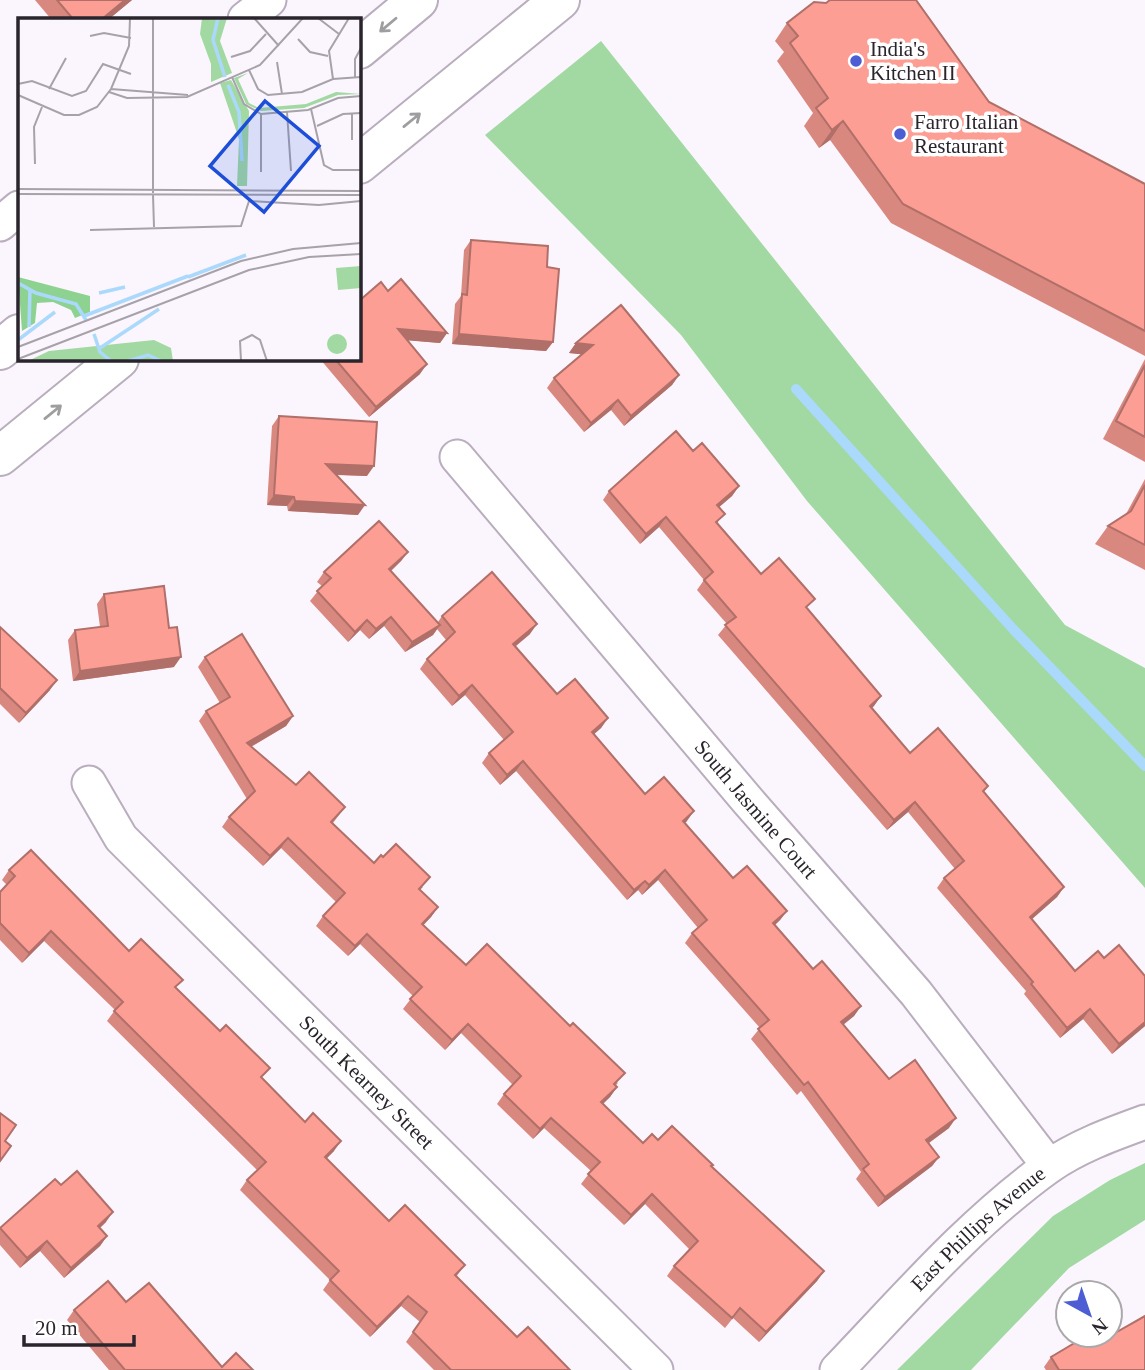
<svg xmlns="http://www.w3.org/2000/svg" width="1145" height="1370" font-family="'Times New Roman',serif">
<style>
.green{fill:#a2d9a3}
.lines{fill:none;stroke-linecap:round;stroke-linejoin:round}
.stream{stroke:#abd9fc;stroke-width:10}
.minor-casing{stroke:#b9adbe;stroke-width:37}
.secondary-casing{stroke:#b9adbe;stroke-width:42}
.minor{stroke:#fff;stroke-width:33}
.secondary{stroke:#fff;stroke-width:38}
.wall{fill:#d9887f}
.shaded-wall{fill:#b06f68}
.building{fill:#fc9e94;stroke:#b06f68;stroke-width:2}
.oneway{stroke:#9f9da0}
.poi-dot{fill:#4d5dd3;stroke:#fff;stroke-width:2.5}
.labels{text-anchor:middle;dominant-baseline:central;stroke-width:7;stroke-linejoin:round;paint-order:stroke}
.poi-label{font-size:21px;fill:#2a252c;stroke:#fff;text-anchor:start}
.street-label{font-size:21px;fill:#2a252c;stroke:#fff}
.inset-river{fill:none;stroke:#abd9fc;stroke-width:3.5}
.inset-road{fill:none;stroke:#a7a2a9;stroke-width:2}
.view{fill:#1d4ed8;fill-opacity:0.15;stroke:#1d4ed8;stroke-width:3.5}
.inset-edge{fill:none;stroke:#2a252c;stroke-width:3.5}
</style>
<rect width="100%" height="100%" fill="#fbf6fd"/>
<g class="green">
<polygon points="601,41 1065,625 1145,668 1145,888 807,501 681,335 485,135"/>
<polygon points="1145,1163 1145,1220 1069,1268 971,1370 897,1370 1053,1216 1110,1180"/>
</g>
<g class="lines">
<polyline class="stream" points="796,389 1013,629 1145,766"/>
<g class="minor-casing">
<g id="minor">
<polyline points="245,19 269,0"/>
<polyline points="0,224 19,208"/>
<path id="s1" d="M457,457L748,801L916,993L1049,1166"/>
<path id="s2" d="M89,783L121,838L656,1370"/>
<path id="s3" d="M837,1370C904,1300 969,1224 1048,1167C1078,1146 1112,1134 1145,1122"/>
</g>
</g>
<g class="secondary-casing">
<g id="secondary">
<polyline points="359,49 418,0"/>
<polyline points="359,164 560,0"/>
<polyline points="0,350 19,334"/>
<polyline points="0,456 119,359"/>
</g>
</g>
<use href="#minor" class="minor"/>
<use href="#secondary" class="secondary"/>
</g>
<g class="wall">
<polygon points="35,0 132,0 109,19 51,19"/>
<polygon points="787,23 989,102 1145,184 1145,356 891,223 830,140 819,148 804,126 813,113 777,61 784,52 775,41"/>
<polygon points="471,240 547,267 553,342 546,351 452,344 455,304 461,296 464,250"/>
<polygon points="388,291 447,333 440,343 407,340 420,374 369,417 320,359 359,359"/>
<polygon points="576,343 679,375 672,385 624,426 611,410 584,432 547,388 554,378 582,354 569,353"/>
<polygon points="1145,359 1145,462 1103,439"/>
<polygon points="279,416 367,476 336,475 358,515 288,511 287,506 267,505 272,426"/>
<polygon points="693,451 739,486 732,496 719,507 718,524 761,574 808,609 881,696 872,708 910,753 988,786 984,792 1064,887 1057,897 1032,919 1075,971 1104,958 1145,976 1145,1026 1112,1054 1083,1019 1060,1038 1024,994 1026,991 937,888 944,878 955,869 908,812 887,830 718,635 727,624 697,590 704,580 659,527 640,544 603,500 609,491"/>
<polygon points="1145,479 1145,570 1095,544 1108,526 1126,514"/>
<polygon points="408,552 401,561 391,571 438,622 442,616 530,634 516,646 557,694 608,718 601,728 594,734 645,794 687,821 685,823 733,878 787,911 780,920 775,925 813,969 861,1006 854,1016 843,1025 889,1079 949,1128 929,1143 939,1157 932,1166 878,1207 856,1179 861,1172 801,1091 797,1095 751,1039 760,1028 685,943 692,933 698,928 658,880 642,895 638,890 627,900 516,771 500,785 482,763 489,753 504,740 465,695 452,706 420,669 427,659 446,640 437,629 433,635 405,652 384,626 369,639 360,630 348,642 310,601 322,586 317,582 324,572"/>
<polygon points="104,594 174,667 73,681 68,640 75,630 100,627 97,604"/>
<polygon points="0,627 50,690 19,723 0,704"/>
<polygon points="205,657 293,716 286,726 251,747 296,785 345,807 333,823 374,863 423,887 420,890 438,907 431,917 423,925 466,965 618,1083 615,1086 617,1087 610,1097 603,1104 643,1143 658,1140 711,1166 824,1271 817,1281 759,1342 733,1318 725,1328 667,1276 674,1266 689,1249 645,1204 624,1225 581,1184 591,1171 544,1128 533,1139 497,1104 504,1094 513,1085 461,1033 445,1050 403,1009 413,996 360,944 348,956 316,926 323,916 336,902 281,848 263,866 222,827 229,817 247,799 199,721 206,711 220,703 198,667"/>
<polygon points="9,870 129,951 177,988 262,1079 334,1151 326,1159 389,1221 465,1265 456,1277 517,1337 570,1370 434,1370 406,1342 420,1322 401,1306 370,1337 323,1290 330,1280 240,1190 247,1180 257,1170 107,1021 115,1010 44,941 22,963 0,940 0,892 7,885 2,880"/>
<polygon points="61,1185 106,1222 100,1228 107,1236 100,1246 64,1278 40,1251 20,1268 0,1245 0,1228"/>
<polygon points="126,1302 222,1367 253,1370 109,1370 67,1320 74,1310"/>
<polygon points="1115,1333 1145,1370 1046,1370 1044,1367 1051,1357"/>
</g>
<g class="shaded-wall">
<polygon points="125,0 132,0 109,19 102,19"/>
<polygon points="843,121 830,140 819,148 832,130"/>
<polygon points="398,329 447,333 440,343 391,339"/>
<polygon points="459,334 553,342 546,351 452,344"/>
<polygon points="576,343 593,345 587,355 569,353"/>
<polygon points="427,364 420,374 369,417 376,407"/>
<polygon points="679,375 672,385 624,426 631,416"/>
<polygon points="618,400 611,410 584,432 591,423"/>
<polygon points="326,464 374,466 367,476 319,474"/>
<polygon points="739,486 732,496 710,515 717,505"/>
<polygon points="274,495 294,497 287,506 267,505"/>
<polygon points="295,501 365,505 358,515 288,511"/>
<polygon points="666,517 659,527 640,544 646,534"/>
<polygon points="408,552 401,561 382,579 389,569"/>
<polygon points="391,617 384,626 369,639 376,629"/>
<polygon points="367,620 360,630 348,642 355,632"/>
<polygon points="537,624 530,634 506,654 513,644"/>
<polygon points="440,625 433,635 405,652 412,642"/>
<polygon points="181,657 174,667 73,681 80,671"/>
<polygon points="57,680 50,690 19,723 26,713"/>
<polygon points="472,685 465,695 452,706 459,696"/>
<polygon points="881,696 874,706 863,716 870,706"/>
<polygon points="293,716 286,726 240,753 247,743"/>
<polygon points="608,718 601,728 585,742 592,732"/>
<polygon points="523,761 516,771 500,785 507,775"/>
<polygon points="915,802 908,812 887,830 894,820"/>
<polygon points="694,811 687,821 676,831 683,821"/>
<polygon points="288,838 281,848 263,866 270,856"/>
<polygon points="665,870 658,880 642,895 649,885"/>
<polygon points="645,881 638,890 627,900 634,890"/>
<polygon points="1064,887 1057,897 1023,927 1030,917"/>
<polygon points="438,907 431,917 415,934 422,924"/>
<polygon points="787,911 780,920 766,933 773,923"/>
<polygon points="51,931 44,941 22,963 29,953"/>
<polygon points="367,934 360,944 348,956 355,946"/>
<polygon points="861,1006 854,1016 834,1032 841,1022"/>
<polygon points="1090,1009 1083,1019 1060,1038 1067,1028"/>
<polygon points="1145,1022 1145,1026 1112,1054 1119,1044"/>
<polygon points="468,1024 461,1033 445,1050 452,1040"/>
<polygon points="617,1087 610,1097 594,1112 601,1102"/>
<polygon points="551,1118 544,1128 533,1139 540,1129"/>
<polygon points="956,1118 949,1128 919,1150 926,1140"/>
<polygon points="341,1141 334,1151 318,1167 325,1157"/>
<polygon points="939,1157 932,1166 878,1207 885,1197"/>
<polygon points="652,1194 645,1204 624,1225 631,1215"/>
<polygon points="113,1212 106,1222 91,1236 98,1226"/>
<polygon points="107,1236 100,1246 64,1278 71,1268"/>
<polygon points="47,1241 40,1251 20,1268 27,1258"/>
<polygon points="824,1271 817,1281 759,1342 766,1332"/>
<polygon points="408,1296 401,1306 370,1337 377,1327"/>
</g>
<g class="building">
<polygon points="57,0 125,0 102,19 73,19"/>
<polygon points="830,0 916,0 989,102 1145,184 1145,331 903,204 843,121 832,130 816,108 828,98 790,43 798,36 787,23 814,2 826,3"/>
<polygon points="471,240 548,246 547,267 559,269 553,342 459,334 462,294 467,295"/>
<polygon points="401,279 447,333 398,329 427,364 376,407 335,359 359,359 359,301 381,282 388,291"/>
<polygon points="621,305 679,375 631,416 618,400 591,423 554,378 593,345 576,343"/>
<polygon points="1145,365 1145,437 1116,421"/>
<polygon points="279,416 377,422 374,466 326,464 365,505 295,501 294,497 274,495"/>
<polygon points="676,431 693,451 702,443 739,486 717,505 725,514 716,522 761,574 779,558 815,599 806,607 881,696 870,706 910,753 938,728 988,786 983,791 1064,887 1030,917 1075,971 1098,951 1104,958 1119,945 1145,976 1145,1022 1119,1044 1090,1009 1067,1028 1031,984 1033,982 944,878 964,861 915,802 894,820 725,625 736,617 704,580 713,572 666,517 646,534 609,491"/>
<polygon points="1145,485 1145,545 1108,526 1131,511"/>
<polygon points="379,521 408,552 389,569 440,625 412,642 391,617 376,629 367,620 355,632 317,591 331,578 324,572"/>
<polygon points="492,572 537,624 513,644 557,694 575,679 608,718 592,732 645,794 664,777 694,811 683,821 733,878 747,866 787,911 773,923 813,969 822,961 861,1006 841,1022 889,1079 915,1060 956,1118 926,1140 939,1157 885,1197 863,1169 869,1164 808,1082 804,1085 758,1029 769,1020 692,933 707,920 665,870 649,885 645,881 634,890 523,761 507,775 489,753 513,732 472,685 459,696 427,659 455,632 442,616"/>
<polygon points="164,586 169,628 177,627 181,657 80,671 75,630 108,626 104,594"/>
<polygon points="0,627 57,680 26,713 0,688"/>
<polygon points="242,634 293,716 247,743 296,785 309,772 345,807 331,822 374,863 381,855 383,857 396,844 430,877 419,889 438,907 422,924 466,965 487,944 570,1026 573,1023 625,1073 614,1084 617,1087 601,1102 643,1143 652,1134 658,1140 672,1126 713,1165 711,1166 824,1271 766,1332 740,1308 732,1318 674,1266 698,1241 652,1194 631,1215 588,1174 600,1162 551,1118 540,1129 504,1094 521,1076 468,1024 452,1040 410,999 422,987 367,934 355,946 323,916 345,893 288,838 270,856 229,817 255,791 206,711 230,697 205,657"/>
<polygon points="31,850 129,951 141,939 183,980 175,987 220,1031 226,1025 270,1068 261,1077 305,1122 313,1113 341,1141 325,1157 389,1221 405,1205 465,1265 455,1275 517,1337 528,1327 570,1370 451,1370 413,1332 427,1312 408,1296 377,1327 330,1280 339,1271 247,1180 266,1162 114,1011 123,1002 51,931 29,953 0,923 0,892 15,876 9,870"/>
<polygon points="0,1113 16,1125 5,1141 11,1146 0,1161"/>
<polygon points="77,1171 113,1212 98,1226 107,1236 71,1268 47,1241 27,1258 0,1228 55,1179 61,1185"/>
<polygon points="108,1281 126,1302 149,1283 222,1367 236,1353 253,1370 125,1370 74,1310"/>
<polygon points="1145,1316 1145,1370 1059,1370 1051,1357 1088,1335 1110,1335 1110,1324 1115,1333"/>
</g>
<defs><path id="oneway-shaft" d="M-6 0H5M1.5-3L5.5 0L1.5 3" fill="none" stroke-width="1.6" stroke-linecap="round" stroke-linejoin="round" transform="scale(1.75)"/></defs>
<g class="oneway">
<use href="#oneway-shaft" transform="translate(388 25) rotate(140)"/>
<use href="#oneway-shaft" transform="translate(412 120) rotate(-39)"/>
<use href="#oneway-shaft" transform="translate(53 412) rotate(-39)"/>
</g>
<g class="poi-dot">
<circle cx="856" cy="61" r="7"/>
<circle cx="900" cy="134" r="7"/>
</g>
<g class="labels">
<g class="poi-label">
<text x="870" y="49">India's<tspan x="870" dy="24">Kitchen II</tspan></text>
<text x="914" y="122">Farro Italian<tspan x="914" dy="24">Restaurant</tspan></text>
</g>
<g class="street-label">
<text stroke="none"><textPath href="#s1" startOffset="462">South Jasmine Court</textPath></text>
<text stroke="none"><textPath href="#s2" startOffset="410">South Kearney Street</textPath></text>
<text stroke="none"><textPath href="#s3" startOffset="200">East Phillips Avenue</textPath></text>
</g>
</g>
<g transform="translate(18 18)">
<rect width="343" height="343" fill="#fbf6fd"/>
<path d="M184,0H209L202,23L214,55L193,64V46L182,16ZM230,55L220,61L231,85L241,90L288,86L318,74L343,76L320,77L286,90L243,93L228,86L216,60ZM213,62L231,93L229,168H219L221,121L202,65ZM343,248V270L320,272L318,250ZM309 326a10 10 0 1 1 20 0a10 10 0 1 1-20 0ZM136,322L153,330L155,343H10L31,333Z" fill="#a2d9a3"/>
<path d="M0,259L72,278V294L57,300L53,292L35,284L19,285L17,305L4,313Z" fill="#8ed291"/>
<path class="inset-river" d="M200,0L195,22L207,59M210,67L221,94L224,143M170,259L228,237M0,265L18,275L58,286L68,302M81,275L107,269M66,298L170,258M11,309L12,271M76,316L82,334L93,343M0,322L37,294M82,330L141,291M110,343L130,337L143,343"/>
<path class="inset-road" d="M236,0L261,28M300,0L321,16M72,18L86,15L113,20M280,21L292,34L310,38M213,39L232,33L248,16M259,44L264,76M231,52L240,71L250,77L284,74L315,61L343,59M214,59L226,86L243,96L290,92L320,80L343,78M337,59V41L343,30M315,61L311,33L331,0M0,66L14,63L54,78L68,73L85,46L113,56M31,71L48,40M93,71L170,77M91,74L109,80L169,79L242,47L285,0M0,77L46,97H61L79,89L93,71L111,28L112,0M293,91L306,147L315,152H343M269,94L273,153M334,95V122M299,108L325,96L343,95M17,146L16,109L24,89M243,154V96M0,171L343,173M135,175V0M0,176L343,177M135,177L136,209M72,212L223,208L231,183L301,187L343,183M0,329L223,243L275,231L343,225M0,341L231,252L291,239L343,236M223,343L222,323L234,317L242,322L249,343"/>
<path class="view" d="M247,83L301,128L246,194L192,148Z"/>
<rect width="343" height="343" class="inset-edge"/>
</g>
<g transform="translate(1089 1314) rotate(140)"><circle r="33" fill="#ffffff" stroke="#aaa8ab" stroke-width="2"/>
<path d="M0-5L12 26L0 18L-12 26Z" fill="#4d5dd3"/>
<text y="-10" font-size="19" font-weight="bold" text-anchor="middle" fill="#2a252c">N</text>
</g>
<path d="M24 1335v10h110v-10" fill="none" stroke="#2a252c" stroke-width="3.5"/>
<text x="35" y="1335" font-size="21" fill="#2a252c" stroke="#ffffff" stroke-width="5" paint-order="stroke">20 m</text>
</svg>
